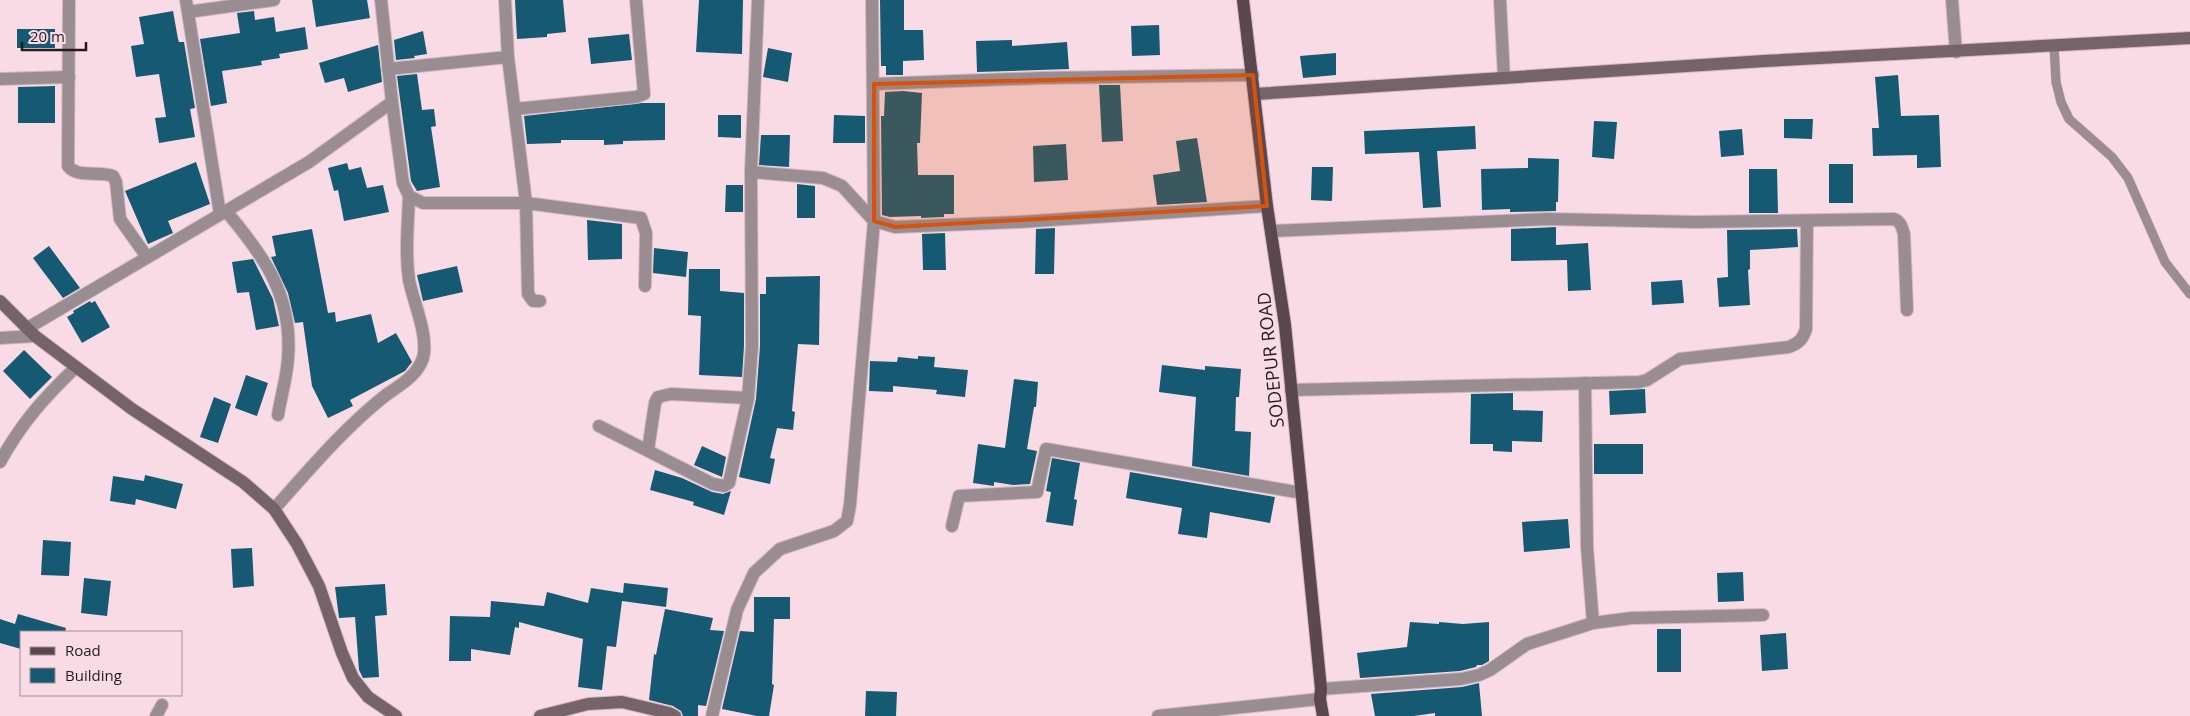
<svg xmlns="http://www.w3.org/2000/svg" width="2190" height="716" font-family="'Open Sans',sans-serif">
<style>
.building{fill:#165973}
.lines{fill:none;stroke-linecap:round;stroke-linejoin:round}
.lane-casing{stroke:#d3b8c1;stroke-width:10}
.street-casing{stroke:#d3b8c1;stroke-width:14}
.secondary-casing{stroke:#d3b8c1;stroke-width:14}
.primary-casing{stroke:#d3b8c1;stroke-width:14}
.lane{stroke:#998d91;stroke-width:9}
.street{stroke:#998d91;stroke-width:12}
.secondary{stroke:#75636a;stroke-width:12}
.primary{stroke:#5b474e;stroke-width:12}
.marked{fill:#d4530e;fill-opacity:0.2;stroke:#d4530e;stroke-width:4;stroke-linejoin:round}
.labels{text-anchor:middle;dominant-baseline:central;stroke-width:5;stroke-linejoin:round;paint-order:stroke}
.street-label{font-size:18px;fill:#251a1e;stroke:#f9dbe5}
</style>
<rect width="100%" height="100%" fill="#f9dbe5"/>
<g class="building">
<polygon points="312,0 367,0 370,18 316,27"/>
<polygon points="515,0 563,0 566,32 547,34 547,37 517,39"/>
<polygon points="699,0 743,0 742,54 696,52"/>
<polygon points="880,0 904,0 904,30 923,30 924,60 903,61 903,75 886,75 886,66 881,66"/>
<polygon points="173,11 178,39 179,42 184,42 195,108 190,109 195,137 159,143 155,118 166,117 159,74 136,77 131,46 144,44 139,17"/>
<polygon points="254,11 255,20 274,17 276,32 305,27 308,49 279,54 280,58 261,61 262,65 222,71 227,103 211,106 200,39 240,33 237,13"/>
<polygon points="1159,25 1160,55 1132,56 1131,26"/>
<rect x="17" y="29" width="38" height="19"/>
<polygon points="423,31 427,54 414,56 415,58 396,60 394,40"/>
<polygon points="629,34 632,60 591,64 588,38"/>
<polygon points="1012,40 1012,46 1067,42 1069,69 977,72 976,41"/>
<polygon points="378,45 382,82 348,92 344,78 325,83 319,63"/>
<polygon points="768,48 792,53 788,82 763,77"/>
<polygon points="1336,53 1336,75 1303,78 1300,56"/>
<polygon points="417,74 422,110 434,109 436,126 431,127 440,187 417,191 411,181 397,76"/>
<polygon points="1898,75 1901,116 1939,115 1941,167 1917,168 1917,155 1873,156 1872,128 1879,128 1875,77"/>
<polygon points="1099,85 1120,85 1123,141 1102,142"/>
<polygon points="55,86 55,123 18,123 18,87"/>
<polygon points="903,91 922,93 920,143 917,143 918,175 954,175 954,214 944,214 944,217 921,218 921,216 890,217 882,215 881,116 884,116 885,92"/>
<polygon points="642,103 665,103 665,140 623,141 623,144 604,145 604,140 561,140 561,143 527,144 524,116"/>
<polygon points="718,115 741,115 741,138 718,137"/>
<polygon points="834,115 865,116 865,143 833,143"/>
<polygon points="1784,119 1813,119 1812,139 1784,138"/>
<polygon points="1594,121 1617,122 1614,159 1592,157"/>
<polygon points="1475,126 1476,149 1437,151 1441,207 1423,208 1419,152 1365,154 1364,131"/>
<polygon points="1742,129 1744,155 1721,157 1719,131"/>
<polygon points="761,135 790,135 789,167 759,165"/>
<polygon points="1197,138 1207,202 1157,205 1153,175 1180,171 1176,141"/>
<polygon points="1066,144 1068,180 1034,182 1033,146"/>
<polygon points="1528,158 1559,159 1558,202 1556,202 1556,211 1510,212 1510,209 1482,210 1481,169 1528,168"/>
<polygon points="196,162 210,204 168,221 173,233 148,244 125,191"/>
<polygon points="347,163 349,170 361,167 367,188 383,185 389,212 344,221 338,190 334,191 328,168"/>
<rect x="1829" y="164" width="24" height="39"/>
<polygon points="1312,167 1333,167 1332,201 1311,200"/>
<polygon points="1749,169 1777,169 1778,213 1749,213"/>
<polygon points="797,184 815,186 815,218 797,218"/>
<polygon points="726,185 743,185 743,212 725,212"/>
<polygon points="587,220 622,224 622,259 588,260"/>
<polygon points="1556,227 1556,245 1588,243 1591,290 1568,291 1567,260 1511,261 1511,229"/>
<polygon points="1055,228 1054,274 1035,274 1036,229"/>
<polygon points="312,229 328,313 335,312 336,322 371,314 378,343 396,333 412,362 405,371 350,400 353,406 328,418 312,386 303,322 295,323 288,293 271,257 276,256 272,236"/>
<polygon points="1797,229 1798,247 1750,250 1750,269 1748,270 1750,305 1719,307 1717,278 1728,277 1727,230"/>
<polygon points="945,233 946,270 923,270 922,234"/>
<polygon points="49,246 80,288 63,298 33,258"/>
<polygon points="654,248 688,252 686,277 653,273"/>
<polygon points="253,259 273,299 279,326 256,330 249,292 237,293 232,262"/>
<polygon points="457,266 463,292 423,301 417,275"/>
<polygon points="689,269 720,269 720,291 744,293 744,346 742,377 699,375 701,316 688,315"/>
<polygon points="820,276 819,345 798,344 792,411 795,412 793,430 777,428 770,458 775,459 770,484 739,477 756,399 760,346 760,294 766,294 766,277"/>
<polygon points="1682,280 1684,303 1652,305 1651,282"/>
<polygon points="90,301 91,303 95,301 110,327 82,343 67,317 74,313 73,311"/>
<polygon points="24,350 52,377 30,399 3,371"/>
<polygon points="918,356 935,357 934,367 968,370 965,397 936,394 937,390 893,386 893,392 869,391 870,361 897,362 898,357 918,359"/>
<polygon points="1162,365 1205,370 1205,366 1241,369 1239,397 1236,397 1235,431 1251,432 1249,476 1192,466 1196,397 1159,392"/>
<polygon points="246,375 268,383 257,416 235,408"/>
<polygon points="1014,379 1038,382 1036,407 1034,407 1027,449 1037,451 1030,484 1013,485 994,482 994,486 973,483 978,444 1005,448"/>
<polygon points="1645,389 1646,413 1610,415 1609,391"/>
<polygon points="1513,393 1513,410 1543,411 1542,442 1512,441 1512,452 1493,451 1493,444 1470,444 1471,394"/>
<polygon points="214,397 231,404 218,443 200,437"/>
<rect x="1594" y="444" width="49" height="30"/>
<polygon points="702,446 726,457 722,477 694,465"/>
<polygon points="1052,458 1080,463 1074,499 1077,500 1073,526 1046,522 1051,492 1046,491"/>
<polygon points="655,470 682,478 712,492 723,494 731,491 724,515 693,505 694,502 650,490"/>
<polygon points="1130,472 1275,497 1270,523 1210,512 1207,538 1178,534 1182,508 1126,498"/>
<polygon points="145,475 183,484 176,509 136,499 135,505 110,501 113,476 144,481"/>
<polygon points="1568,519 1570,548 1524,552 1522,522"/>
<polygon points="43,540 71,542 69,576 41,575"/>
<polygon points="252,548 254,586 233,588 231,549"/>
<polygon points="1743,572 1744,601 1718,602 1717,573"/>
<polygon points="84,578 111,581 107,616 81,613"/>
<polygon points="624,583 668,588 666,607 622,601 616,647 607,646 602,690 578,687 583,639 519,622 519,628 515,627 510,655 471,649 471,661 449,661 450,616 490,617 491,601 544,606 547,592 588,603 591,588 623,593"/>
<polygon points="385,584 387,615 375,616 379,677 363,678 359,670 355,617 339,618 335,587"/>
<polygon points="754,597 790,597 790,619 774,619 772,684 774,685 769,716 757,716 722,709 740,631 754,632"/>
<polygon points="665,609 713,618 710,630 724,631 706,706 698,705 698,716 683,716 681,711 673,706 649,700 654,654 656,655"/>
<polygon points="18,614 66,628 65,632 21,632 21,649 0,643 0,619 15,624"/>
<polygon points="1410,622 1439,624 1439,622 1463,624 1489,622 1489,661 1482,665 1477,665 1476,667 1460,671 1360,678 1357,653 1407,647"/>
<rect x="1657" y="629" width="24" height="43"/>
<polygon points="1786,633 1788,669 1762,671 1760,635"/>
<polygon points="1479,683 1482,716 1435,716 1435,713 1414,716 1375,716 1371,694 1462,687"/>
<polygon points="866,691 897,692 896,716 865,716"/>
</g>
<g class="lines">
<g class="lane-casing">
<polyline id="lane" points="2054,46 2056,82 2061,102 2069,119 2112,157 2128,178 2165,262 2190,294"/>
</g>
<g class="street-casing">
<g id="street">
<path d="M69,0L68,166C78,179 99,170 113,176L116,182L120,219L147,257"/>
<polyline points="186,0 220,214"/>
<polyline points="1500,0 1504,78"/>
<polyline points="1952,0 1956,52"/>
<polyline points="188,12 274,0"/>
<polyline points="388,69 508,57"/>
<polyline points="0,79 69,77"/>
<polyline points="874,84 1041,78 1253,75"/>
<polyline points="392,102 403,183 409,196 423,203 526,203 508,57 505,0"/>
<polyline points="515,109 636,97 644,94 636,0"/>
<polyline points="751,172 758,0"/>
<path d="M226,211C264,256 293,296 288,358C287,377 281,396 278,415"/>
<path d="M1272,231L1548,219L1696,222L1894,219C1901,222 1902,227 1904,234L1907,310"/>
<polyline points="540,301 533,301 528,294 526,203 641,218 646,233 645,286"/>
<polyline points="26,329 309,162 392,102 381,0"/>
<polyline points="0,338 35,336"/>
<polyline points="1585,383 1587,547 1593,623"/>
<path d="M1291,390L1639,382L1647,380L1680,359L1789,347C1799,343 1803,339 1806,329L1807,221"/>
<polyline points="599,426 713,484 724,486 729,483 748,398 752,346 751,172 823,178 842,186 874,221 895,227 1019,222 1267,206"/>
<polyline points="648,450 655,403 658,397 671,394 748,398"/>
<path d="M0,462C22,422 44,398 76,367"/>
<path d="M274,509C309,470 344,428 386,395C400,385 417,376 423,358C429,336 413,301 409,280C405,252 408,224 409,196"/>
<polyline points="952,526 959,496 1037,492 1046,449 1302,493"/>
<polyline points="1321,689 1461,679 1479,675 1490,670 1527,644 1593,623 1632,618 1763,615"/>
<polyline points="156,716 162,705"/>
<polyline points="712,716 737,610 754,573 780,549 834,531 847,521 850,505 874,221 872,0"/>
<polyline points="1158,716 1320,699"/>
</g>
</g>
<g class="secondary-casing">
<g id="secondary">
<polyline points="1255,94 1764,61 2190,38"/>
<polyline points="0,301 35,336 132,409 243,482 274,509 297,544 319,586 342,653 353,678 368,697 396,716"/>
<polyline points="540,716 588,704 622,702 669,713 675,716"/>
</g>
</g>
<g class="primary-casing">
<polyline id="primary" points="1243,0 1267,206 1285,325 1321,689 1320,699 1323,716"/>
</g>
<use href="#lane" class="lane"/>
<use href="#street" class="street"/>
<use href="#secondary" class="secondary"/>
<use href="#primary" class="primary"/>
</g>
<path class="marked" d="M1253,75L1267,206L895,227L874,221V84Z"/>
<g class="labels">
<g class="street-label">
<text transform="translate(1270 360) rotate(-96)">SODEPUR ROAD</text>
</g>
</g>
<rect x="20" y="631" width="162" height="65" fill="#f9dbe5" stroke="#a48e95"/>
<rect x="30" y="647" width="25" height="8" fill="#5b474e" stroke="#a48e95"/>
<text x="65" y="656" font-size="15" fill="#251a1e">Road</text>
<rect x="30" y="668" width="25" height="15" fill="#165973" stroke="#a48e95"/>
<text x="65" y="681" font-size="15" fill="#251a1e">Building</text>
<path d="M22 42v8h64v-8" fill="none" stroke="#251a1e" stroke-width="2.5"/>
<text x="30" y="42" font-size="15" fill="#251a1e" stroke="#f9dbe5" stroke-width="4" paint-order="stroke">20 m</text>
</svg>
